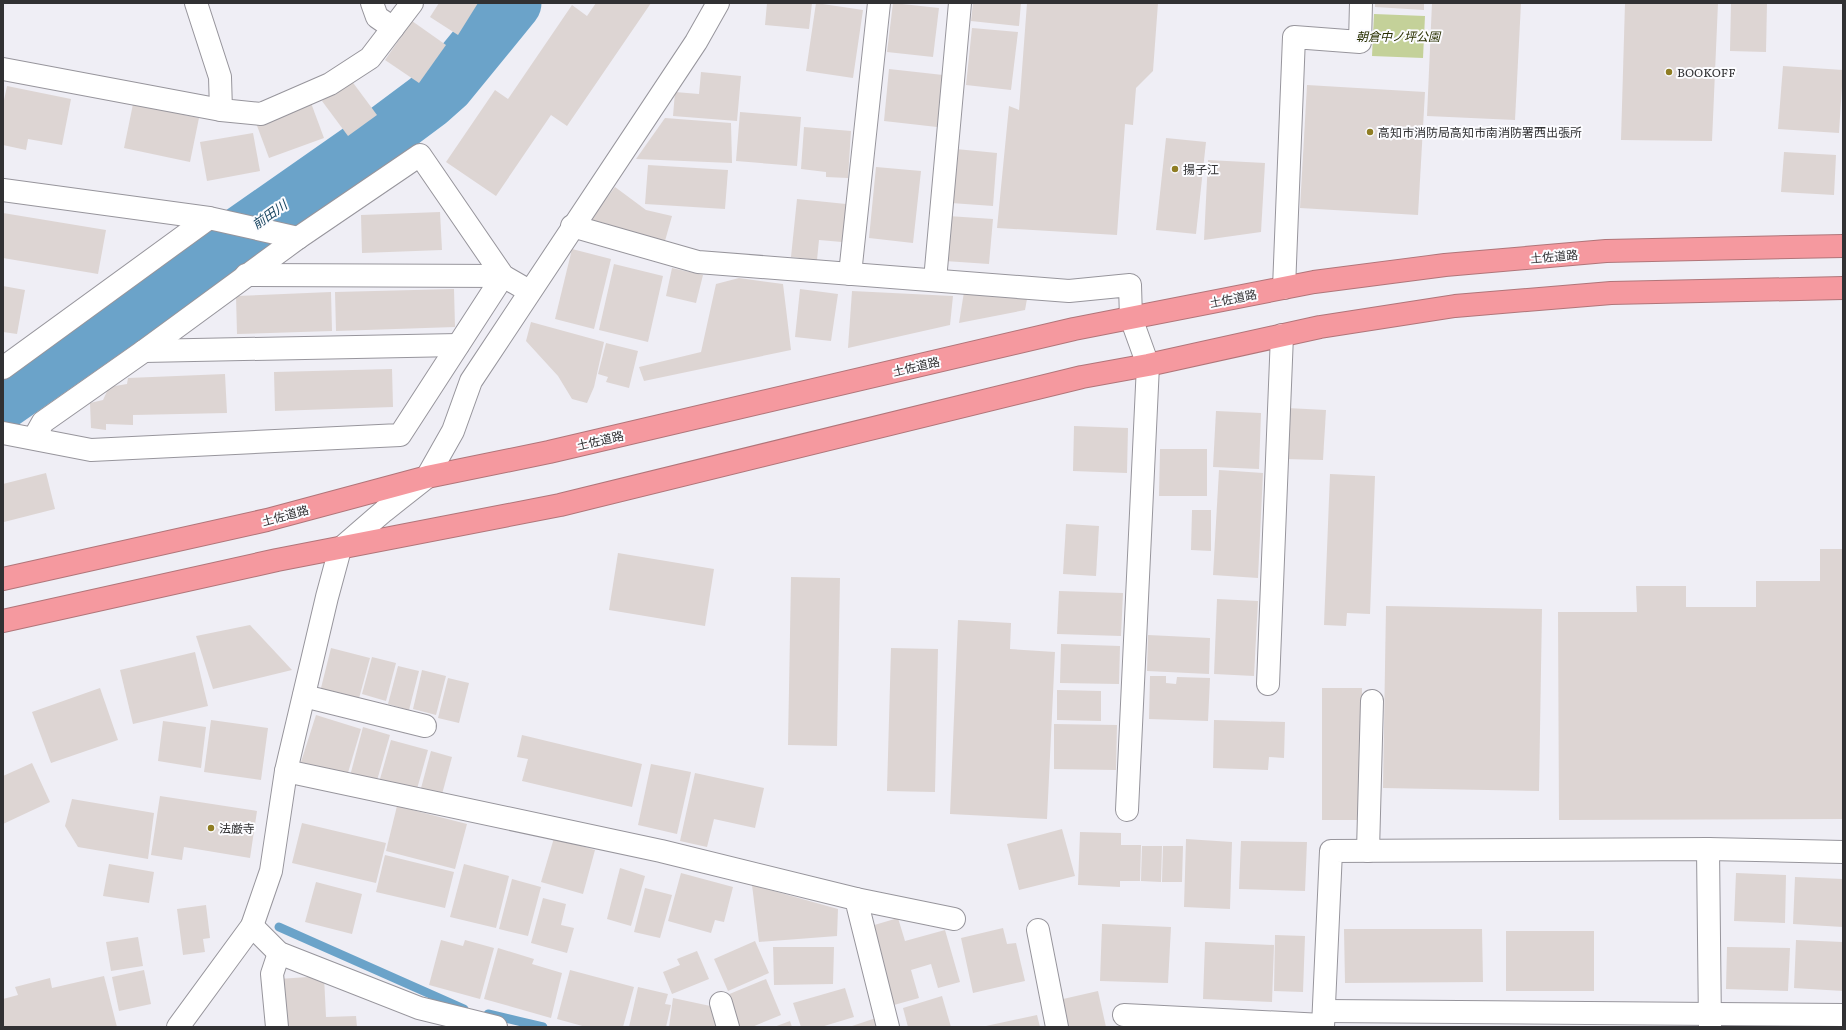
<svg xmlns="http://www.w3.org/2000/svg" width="1846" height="1030" font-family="Literata,'Noto Sans JP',serif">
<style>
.green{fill:#c4d199}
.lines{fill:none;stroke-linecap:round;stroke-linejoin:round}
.stream{stroke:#6ba3c9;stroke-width:9}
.river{stroke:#6ba3c9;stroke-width:57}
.building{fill:#ddd5d3}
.minor-casing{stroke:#97959c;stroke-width:24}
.highway-casing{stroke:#b07579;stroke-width:24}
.minor{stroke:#fff;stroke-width:22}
.highway{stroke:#f5999f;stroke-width:22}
.poi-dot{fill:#8f7d23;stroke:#fcfcff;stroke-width:1.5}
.labels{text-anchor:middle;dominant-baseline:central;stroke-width:4;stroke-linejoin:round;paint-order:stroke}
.park-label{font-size:12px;font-style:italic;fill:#293001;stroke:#fcfcff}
.poi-label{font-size:12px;fill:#313133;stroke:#fcfcff;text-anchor:start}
.street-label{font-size:12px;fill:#313133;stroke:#fcfcff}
.water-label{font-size:13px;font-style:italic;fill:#17445f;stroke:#fcfcff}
</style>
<rect width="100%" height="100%" fill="#efeef5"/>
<polygon class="green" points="1374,14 1425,16 1423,58 1372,56"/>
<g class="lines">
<g class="stream">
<polyline points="279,927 464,1009"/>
<polyline points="488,1014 543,1027"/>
</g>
<polyline class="river" points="3,401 369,145 428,101 446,85 513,3"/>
</g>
<g class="building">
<polygon points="439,3 478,3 458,35 430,17"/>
<polygon points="596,3 651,3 567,126 551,115 496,196 446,162 495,90 508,99 572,5 587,16"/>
<polygon points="767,3 812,3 809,29 765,25"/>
<polygon points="816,3 863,10 853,78 806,71"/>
<polygon points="893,3 939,8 933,57 887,52"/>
<polygon points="973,3 1021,3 1019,26 971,21"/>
<polygon points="1027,3 1158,3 1153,71 1136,88 1133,125 1125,124 1117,235 997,228 1009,106 1019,110"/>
<polygon points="1375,3 1424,3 1424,10 1375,7"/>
<polygon points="1432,3 1521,3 1515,120 1427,116"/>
<polygon points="1625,3 1718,3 1712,141 1621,140"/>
<polygon points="1731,3 1767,3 1766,52 1730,51"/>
<polygon points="412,21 446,45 419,83 385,60"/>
<polygon points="972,28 1018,32 1011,90 966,85"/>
<polygon points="1783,66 1843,70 1839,133 1778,129"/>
<polygon points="889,69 943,75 937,127 884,121"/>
<polygon points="701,72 741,76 737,121 673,116 675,92 699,94"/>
<polygon points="351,80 377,115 348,136 322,101"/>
<polygon points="1307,85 1425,92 1418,215 1300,208"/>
<polygon points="7,86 71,99 62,145 28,139 26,150 3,145 3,105"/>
<polygon points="311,103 324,138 269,158 256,123"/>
<polygon points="133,104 199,118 190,162 124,148"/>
<polygon points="740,112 801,117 797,166 736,161"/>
<polygon points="665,118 731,123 732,163 636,159"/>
<polygon points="804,127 851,131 848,178 826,177 826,172 801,169"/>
<polygon points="253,133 260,171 207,181 200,142"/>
<polygon points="1166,138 1206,142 1196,234 1156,230"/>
<polygon points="956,149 997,153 993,206 951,203"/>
<polygon points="1784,152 1836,155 1834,195 1781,192"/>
<polygon points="1208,160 1265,163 1261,232 1204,240"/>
<polygon points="648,165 728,170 725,209 645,204"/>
<polygon points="876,167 921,171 913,243 869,238"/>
<polygon points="615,187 646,210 672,216 663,248 619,235 591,219"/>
<polygon points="797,199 846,204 842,242 819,240 817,260 791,257"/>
<polygon points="440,212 442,250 362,253 361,215"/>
<polygon points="3,213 106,230 98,274 3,258"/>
<polygon points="948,216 993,219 989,264 945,261"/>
<polygon points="572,249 611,259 594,329 555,319"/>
<polygon points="614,264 663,276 648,342 599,330"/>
<polygon points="672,268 703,275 696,303 666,296"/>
<polygon points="739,278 783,284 791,350 644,381 639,367 701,352 716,284"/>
<polygon points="3,286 25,290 17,334 3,332"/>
<polygon points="454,289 455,327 336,331 335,292"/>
<polygon points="800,289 838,294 831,341 795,337"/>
<polygon points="852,291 953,296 950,325 848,348"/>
<polygon points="331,292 332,331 237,334 236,296"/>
<polygon points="964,292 1027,299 1025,310 959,323"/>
<polygon points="531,322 604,342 594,387 587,403 572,399 558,376 526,341"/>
<polygon points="606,343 638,351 629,388 606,382 608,377 598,374"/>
<polygon points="392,369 393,407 275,411 274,372"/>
<polygon points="225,374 227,413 133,415 133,425 106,424 106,430 91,428 90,403 103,400 109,387 127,384 128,378"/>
<polygon points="1287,408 1326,410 1323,460 1285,459"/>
<polygon points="1216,411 1261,413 1259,469 1213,467"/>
<polygon points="1074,426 1128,428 1127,473 1073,471"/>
<polygon points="1160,449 1207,449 1207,496 1159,496"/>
<polygon points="1219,470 1263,473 1258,578 1213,575"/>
<polygon points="46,473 55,509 4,522 3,484"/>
<polygon points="1330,474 1375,476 1370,614 1347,613 1346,626 1324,625"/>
<polygon points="1192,510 1211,510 1211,551 1191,550"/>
<polygon points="1066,524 1099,526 1096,576 1063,574"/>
<polygon points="1820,549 1843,549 1843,819 1559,820 1558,612 1637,612 1636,586 1686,586 1686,607 1756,607 1756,581 1820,581"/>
<polygon points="618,553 714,569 705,626 609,610"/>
<polygon points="791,577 840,578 837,746 788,745"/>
<polygon points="1059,591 1123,593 1121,636 1057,634"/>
<polygon points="1217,599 1258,601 1254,676 1214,674"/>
<polygon points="1386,606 1542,609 1539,791 1383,788"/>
<polygon points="958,620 1011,623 1010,649 1055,652 1047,819 950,814"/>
<polygon points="250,625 292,670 213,689 196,636"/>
<polygon points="1148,635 1210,638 1209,674 1147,671"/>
<polygon points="1061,644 1120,646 1119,684 1060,683"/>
<polygon points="331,648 370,658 358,702 320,692"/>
<polygon points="891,648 938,649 935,792 887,791"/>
<polygon points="195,652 208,706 133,724 120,670"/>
<polygon points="372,657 396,663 386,701 362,694"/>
<polygon points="398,666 419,671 409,710 388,704"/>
<polygon points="422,670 446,676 436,715 413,709"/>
<polygon points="1150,676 1166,676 1166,683 1176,684 1177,677 1210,678 1208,721 1149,719"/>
<polygon points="448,678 469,683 459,723 438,718"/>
<polygon points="100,688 118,740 51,763 32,712"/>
<rect x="1322" y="688" width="40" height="132"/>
<polygon points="1057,690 1101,691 1101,721 1057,720"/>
<polygon points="316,715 361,729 347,776 301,762"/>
<polygon points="211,720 268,728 261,780 204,772"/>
<polygon points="1214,720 1285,722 1284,758 1269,757 1268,770 1213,768"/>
<polygon points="163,721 206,727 201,768 158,761"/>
<polygon points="1054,724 1117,725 1116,770 1054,769"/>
<polygon points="363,727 390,735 376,784 350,776"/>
<polygon points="522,735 642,764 632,807 522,781 528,759 517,757"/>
<polygon points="391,740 428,750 417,789 380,779"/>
<polygon points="431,751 452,757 441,798 420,792"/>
<polygon points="32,763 50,802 3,824 3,776"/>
<polygon points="651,764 691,772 677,834 638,825"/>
<polygon points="695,773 764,788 755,828 714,819 707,847 680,841"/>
<polygon points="160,796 257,811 250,858 184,847 182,860 151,855"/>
<polygon points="72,799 154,813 148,859 78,847 65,826"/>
<polygon points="397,806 467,824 455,869 386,851"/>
<polygon points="302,823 386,843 376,883 292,863"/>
<polygon points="1062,829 1075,876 1019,890 1007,844"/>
<polygon points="1080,832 1121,833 1121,845 1141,845 1140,881 1120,881 1120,868 1120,887 1078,885"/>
<polygon points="554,838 595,850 583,894 541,882"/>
<polygon points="1186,839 1232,842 1230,909 1184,907"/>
<polygon points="1241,841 1307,842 1305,891 1239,889"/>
<polygon points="1142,846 1162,846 1161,882 1141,881"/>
<polygon points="1163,846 1183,846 1182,882 1162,882"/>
<polygon points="385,855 454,872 445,908 376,892"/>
<polygon points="109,864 154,872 149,903 103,896"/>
<polygon points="464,864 509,876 496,928 450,917"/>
<polygon points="620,868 645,876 631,926 607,919"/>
<polygon points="681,873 733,887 724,922 715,920 711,933 668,921"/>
<polygon points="1736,873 1786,875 1785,923 1734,921"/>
<polygon points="1795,877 1843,879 1843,927 1793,924"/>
<polygon points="512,879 541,887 528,936 499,929"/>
<polygon points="316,882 362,894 352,934 305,922"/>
<polygon points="752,885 838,909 837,936 759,942"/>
<polygon points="645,888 672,895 660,938 634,932"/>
<polygon points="543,898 566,904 561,925 574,928 567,953 531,943"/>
<polygon points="206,905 210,938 203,939 205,952 183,955 177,909"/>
<polygon points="898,918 905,941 945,930 960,982 938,988 931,964 911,970 919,998 894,1005 871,926"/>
<polygon points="1102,924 1171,927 1168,983 1100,981"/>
<polygon points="1003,928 1007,944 1016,943 1025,981 973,993 961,938"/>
<polygon points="1344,929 1482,929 1483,982 1345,983"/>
<rect x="1506" y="931" width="88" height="60"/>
<polygon points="1275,935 1305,936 1303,992 1274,991"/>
<polygon points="138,937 143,966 111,971 106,942"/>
<polygon points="441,940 463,946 465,940 494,948 480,999 429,985"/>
<polygon points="1796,940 1843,942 1843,991 1794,988"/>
<polygon points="755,941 769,973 728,991 714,959"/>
<polygon points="1205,942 1274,945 1272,1002 1203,999"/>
<polygon points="773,947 834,947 833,984 774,985"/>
<polygon points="1727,947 1790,948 1788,991 1726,989"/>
<polygon points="498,948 534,959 532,964 562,973 551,1018 484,999"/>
<polygon points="697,951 709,979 672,994 663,972 680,965 677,959"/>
<polygon points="144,970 151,1004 119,1011 112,977"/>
<polygon points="570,970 634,987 623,1027 586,1027 557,1019"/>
<polygon points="104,976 117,1027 3,1027 3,999 18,995 15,987 50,978 52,988"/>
<polygon points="324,976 326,1017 356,1016 357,1027 287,1027 278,979"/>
<polygon points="766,979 781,1015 752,1027 740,1027 727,995"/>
<polygon points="638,987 668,994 665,1004 671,1005 666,1027 629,1027"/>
<polygon points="845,988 854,1017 821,1027 801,1027 793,1003"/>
<polygon points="1098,991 1106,1027 1069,1027 1063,999"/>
<polygon points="942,996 951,1027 908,1027 903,1008"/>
<polygon points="673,998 715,1007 721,1027 669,1027"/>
<polygon points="1037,1015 1040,1027 986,1027 986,1026"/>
<polygon points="876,1018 879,1027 849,1027"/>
<polygon points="790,1021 792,1027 774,1027"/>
</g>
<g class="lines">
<g class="minor-casing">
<g id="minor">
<polyline points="196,3 220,77 221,110 261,114 330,84 370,58 412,3"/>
<polyline points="372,3 377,17 393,28"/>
<polyline points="3,69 221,110"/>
<polyline points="3,190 209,218 298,238"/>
<polyline points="572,226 698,262 1069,291 1130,285 1131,318 1148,365 1127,810"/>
<polyline points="850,274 879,3"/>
<polyline points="246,275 503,276"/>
<polyline points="935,280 960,3"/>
<polyline points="1284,288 1294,37 1360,42 1361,3"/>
<polyline points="144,351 458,345"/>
<polyline points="3,368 209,218"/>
<polyline points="3,433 91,450 400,435 503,276"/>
<polyline points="34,438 43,422 144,351 298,238 420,155 503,276 529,291"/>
<polyline points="1268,684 1282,335"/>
<polyline points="304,696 425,726"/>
<polyline points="286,771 661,851 856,899 888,1027"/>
<polyline points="1708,849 1710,1027"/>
<polyline points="1368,851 1372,701"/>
<polyline points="856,899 954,919"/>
<polyline points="252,926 279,953 419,1008 496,1027"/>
<polyline points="1038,930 1057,1027"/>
<polyline points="721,1003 728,1027"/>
<polyline points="1324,1011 1843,1015"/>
<polyline points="1124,1015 1323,1025"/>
<polyline points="178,1027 252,926 271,871 286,771 327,597 340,549 384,511 427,477 453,431 471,381 696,42 718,3"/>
<polyline points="277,1027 272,974 279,953"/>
<polyline points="1323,1027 1331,851 1708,849 1843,852"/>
</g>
</g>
<g class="highway-casing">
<g id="highway">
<polyline points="3,579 267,520 427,477 549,452 1074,329 1314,282 1445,265 1606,251 1843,246"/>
<polyline points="3,621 277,560 560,505 1082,377 1148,365 1320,327 1455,306 1611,293 1843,288"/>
</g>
</g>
<use href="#minor" class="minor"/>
<use href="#highway" class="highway"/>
</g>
<g class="poi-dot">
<circle cx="1669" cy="72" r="4"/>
<circle cx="1370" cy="132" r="4"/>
<circle cx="1175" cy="169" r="4"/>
<circle cx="211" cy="828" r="4"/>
</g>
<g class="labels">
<g class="park-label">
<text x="1398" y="36">朝倉中ノ坪公園</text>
</g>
<g class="poi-label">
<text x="1677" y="72">BOOKOFF</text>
<text x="1378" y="132">高知市消防局高知市南消防署西出張所</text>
<text x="1183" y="169">揚子江</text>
<text x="219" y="828">法厳寺</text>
</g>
<g class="street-label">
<text transform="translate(1554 256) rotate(-5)">土佐道路</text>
<text transform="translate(1233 298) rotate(-11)">土佐道路</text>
<text transform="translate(916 366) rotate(-13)">土佐道路</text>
<text transform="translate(600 440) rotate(-13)">土佐道路</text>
<text transform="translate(285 515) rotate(-15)">土佐道路</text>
</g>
<g class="water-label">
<text transform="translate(269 214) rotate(-35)">前田川</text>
</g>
</g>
<rect width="1846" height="1030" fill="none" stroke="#313133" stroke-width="8"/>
</svg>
